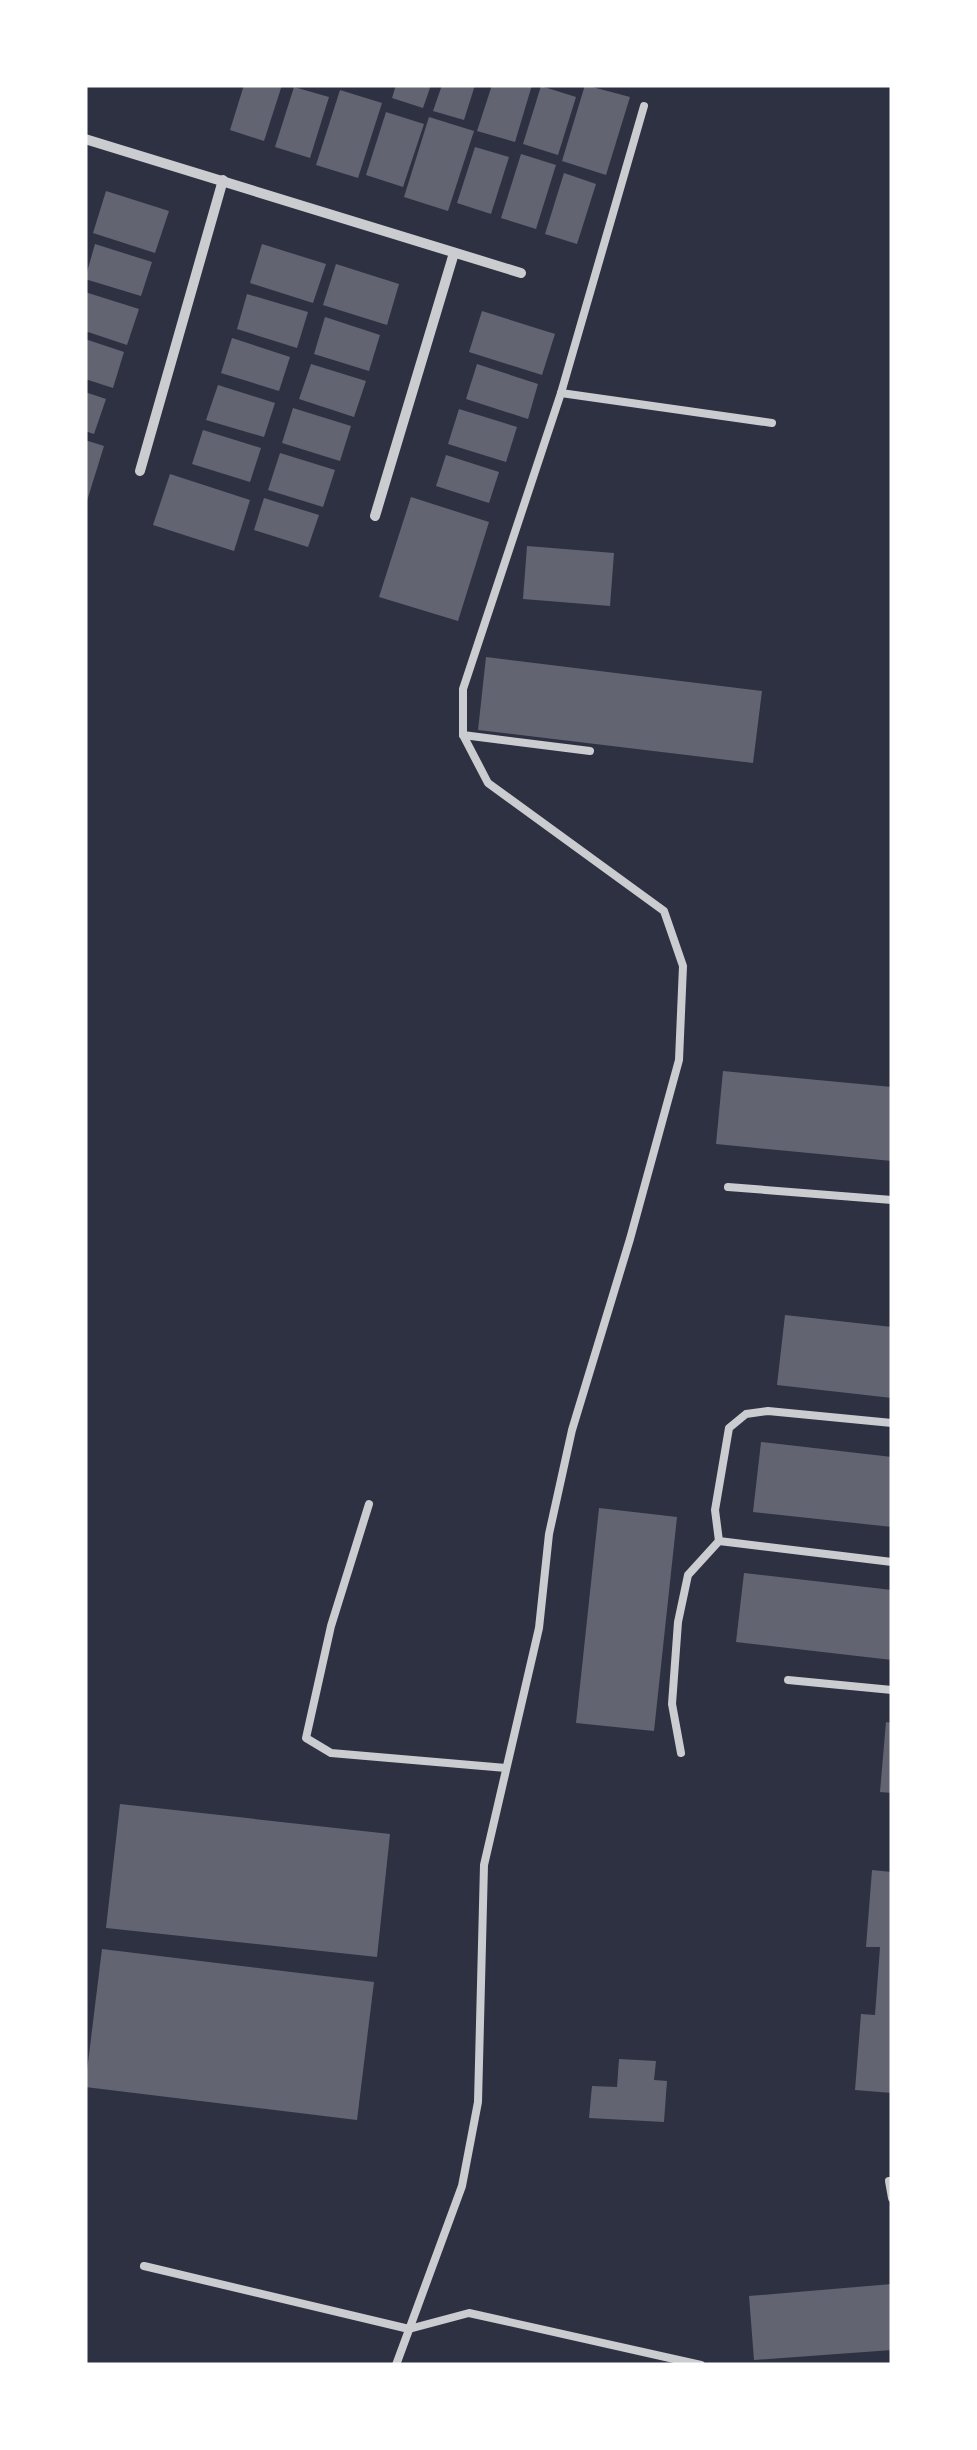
<svg xmlns="http://www.w3.org/2000/svg" width="977" height="2450" font-family="'IBM Plex Sans',sans-serif">
<style>
.building{fill:#626471}
.lines{fill:none;stroke-linecap:round;stroke-linejoin:round}
.service{stroke:#caccd0;stroke-width:8}
.minor{stroke:#caccd0;stroke-width:10}
</style>
<rect width="100%" height="100%" fill="#2d3142"/>
<g class="building">
<polygon points="244,85 282,85 264,141 230,130"/>
<polygon points="396,85 431,85 423,108 392,98"/>
<polygon points="442,85 475,85 464,120 433,111"/>
<polygon points="492,85 532,85 515,142 477,131"/>
<polygon points="585,85 630,97 606,175 562,161"/>
<polygon points="541,86 576,97 558,155 523,144"/>
<polygon points="294,87 329,97 310,158 275,147"/>
<polygon points="340,90 382,103 358,178 316,165"/>
<polygon points="386,112 424,124 403,187 366,175"/>
<polygon points="429,117 474,131 448,211 404,197"/>
<polygon points="475,147 509,157 491,214 457,203"/>
<polygon points="521,154 556,165 536,229 501,218"/>
<polygon points="564,173 596,184 577,244 545,234"/>
<polygon points="106,191 169,211 155,253 93,233"/>
<polygon points="95,244 152,262 141,296 85,279"/>
<polygon points="262,244 326,264 313,303 250,283"/>
<polygon points="336,264 399,284 387,325 323,305"/>
<polygon points="85,292 139,309 127,345 85,331"/>
<polygon points="247,294 308,312 297,348 237,329"/>
<polygon points="482,311 555,334 542,375 469,352"/>
<polygon points="325,317 380,335 369,371 314,354"/>
<polygon points="232,338 290,357 279,391 221,373"/>
<polygon points="85,339 124,352 113,388 85,379"/>
<polygon points="311,364 366,381 354,417 299,399"/>
<polygon points="477,364 538,384 528,419 466,399"/>
<polygon points="218,385 275,403 264,437 206,420"/>
<polygon points="85,392 106,399 94,434 85,431"/>
<polygon points="293,408 351,426 340,461 282,443"/>
<polygon points="459,409 517,427 506,462 448,444"/>
<polygon points="203,430 261,448 250,482 192,464"/>
<polygon points="85,440 104,446 86,504 85,504"/>
<polygon points="280,453 335,470 323,507 268,490"/>
<polygon points="446,455 499,472 489,503 436,486"/>
<polygon points="170,474 250,500 234,551 153,525"/>
<polygon points="411,497 489,522 458,621 379,597"/>
<polygon points="264,498 319,515 308,547 254,530"/>
<polygon points="527,546 614,553 610,606 523,599"/>
<polygon points="486,657 762,691 753,763 478,730"/>
<polygon points="723,1071 892,1087 892,1161 716,1144"/>
<polygon points="785,1315 892,1327 892,1398 777,1385"/>
<polygon points="761,1442 892,1457 892,1527 753,1512"/>
<polygon points="599,1508 677,1517 654,1731 576,1723"/>
<polygon points="744,1573 892,1590 892,1660 736,1642"/>
<polygon points="886,1722 892,1723 892,1793 880,1792"/>
<polygon points="120,1804 390,1834 377,1957 106,1928"/>
<polygon points="872,1870 892,1872 892,2093 855,2090 861,2014 875,2015 880,1947 866,1947"/>
<polygon points="102,1949 374,1982 357,2120 85,2087"/>
<polygon points="619,2059 656,2061 654,2080 667,2081 664,2122 589,2118 592,2086 617,2087"/>
<polygon points="892,2284 892,2350 754,2360 749,2296"/>
</g>
<g class="lines">
<g class="service">
<polyline points="561,393 772,423"/>
<polyline points="463,735 590,751"/>
<polyline points="728,1187 892,1200"/>
<polyline points="892,1423 768,1411 746,1414 729,1428 715,1510 719,1541 892,1562"/>
<polyline points="369,1504 331,1626 306,1738 331,1753 506,1768"/>
<polyline points="788,1680 892,1690"/>
<polyline points="681,1753 672,1704 678,1622 688,1575 719,1541"/>
<polyline points="889,2181 892,2198"/>
<polyline points="144,2266 409,2329 469,2313 701,2365"/>
<polyline points="396,2365 462,2186 478,2102 484,1865 539,1628 549,1534 572,1430 630,1239 679,1060 683,966 664,911 488,783 463,735 463,689 561,393 644,106"/>
</g>
<g class="minor">
<polyline points="85,139 521,273"/>
<polyline points="140,471 223,180"/>
<polyline points="375,516 454,253"/>
</g>
</g>
<rect width="977" height="2450" fill="none" stroke="#ffffff" stroke-width="175"/>
</svg>
